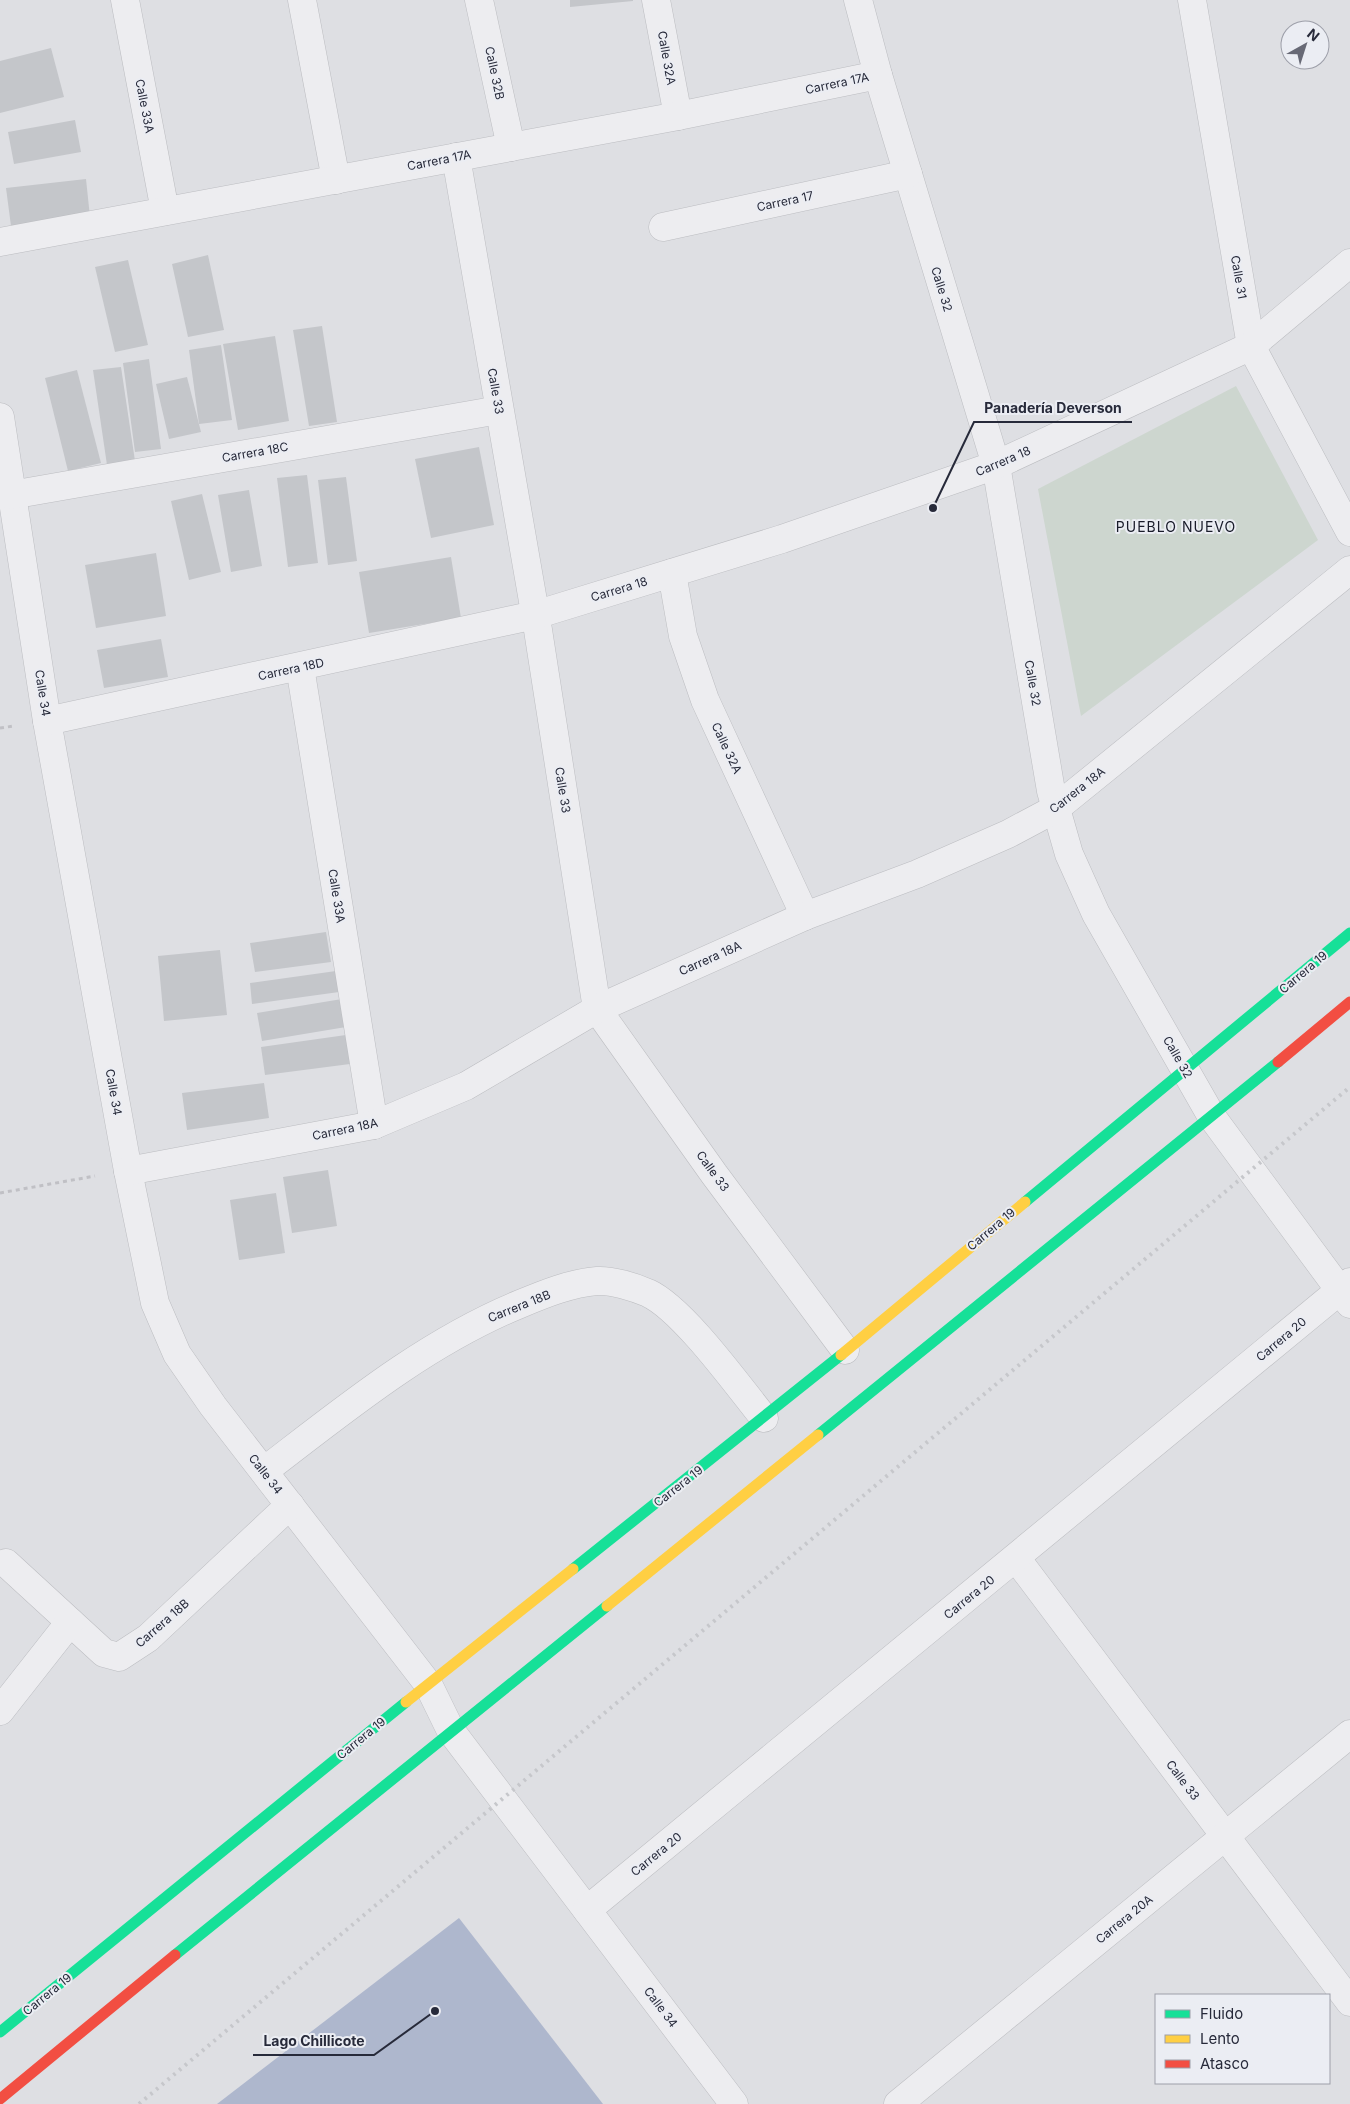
<svg xmlns="http://www.w3.org/2000/svg" width="1350" height="2104" font-family="Inter,sans-serif">
<style>
.green{fill:#cdd6cf}
.water{fill:#aeb7cd}
.building{fill:#c4c6ca}
.lines{fill:none;stroke-linecap:round;stroke-linejoin:round}
.street-casing{stroke:#bcbdc1;stroke-width:29}
.path{stroke:#c0c0c5;stroke-width:3;stroke-dasharray:4 4;stroke-linecap:butt}
.street{stroke:#ededf0;stroke-width:28}
.fast{stroke:#16e098;stroke-width:11}
.slow{stroke:#ffcf43;stroke-width:11}
.jam{stroke:#f24e42;stroke-width:11}
.rail{stroke:#c6c7cb;stroke-width:4;stroke-dasharray:2.5 5;stroke-linecap:butt}
.labels{text-anchor:middle;dominant-baseline:central;stroke-width:4;stroke-linejoin:round;paint-order:stroke}
.street-label{font-size:12px;fill:#272a3a;stroke:#ebedf3}
.neighbourhood-label{font-size:14px;letter-spacing:1px;fill:#191c2a;stroke:#ebedf3}
.leader{fill:none;stroke:#272a3a;stroke-width:2}
.callout-dot{fill:#272a3a;stroke:#ebedf3;stroke-width:2}
.callout-label{font-size:14px;text-anchor:middle;font-weight:bold;fill:#272a3a;stroke:#ebedf3;stroke-width:4;stroke-linejoin:round;paint-order:stroke}
</style>
<rect width="100%" height="100%" fill="#dedfe3"/>
<polygon class="green" points="1236,386 1318,540 1081,716 1038,489"/>
<polygon class="water" points="459,1918 603,2104 217,2104"/>
<g class="building">
<polygon points="570,0 633,0 633,1 570,7"/>
<polygon points="51,48 64,97 0,113 0,61"/>
<polygon points="75,120 81,152 14,164 8,132"/>
<polygon points="86,179 90,217 11,226 6,188"/>
<polygon points="208,255 224,330 188,337 172,264"/>
<polygon points="128,260 148,345 115,352 95,267"/>
<polygon points="322,326 337,422 309,426 293,330"/>
<polygon points="275,336 289,421 238,430 223,344"/>
<polygon points="221,345 232,420 199,424 189,350"/>
<polygon points="149,359 161,449 135,452 123,363"/>
<polygon points="121,367 135,461 107,465 93,370"/>
<polygon points="77,370 101,463 68,471 45,378"/>
<polygon points="187,377 201,432 169,439 156,384"/>
<polygon points="479,447 494,525 431,538 415,459"/>
<polygon points="307,475 318,563 288,567 277,478"/>
<polygon points="346,477 357,561 328,565 318,480"/>
<polygon points="249,490 262,566 231,572 218,495"/>
<polygon points="202,494 221,572 189,580 171,501"/>
<polygon points="156,553 166,616 96,628 85,565"/>
<polygon points="451,557 461,618 369,633 359,572"/>
<polygon points="161,639 168,677 104,688 97,650"/>
<polygon points="326,932 331,962 255,972 250,943"/>
<polygon points="220,950 227,1015 164,1021 158,956"/>
<polygon points="336,971 339,992 252,1004 250,983"/>
<polygon points="342,999 346,1027 262,1041 257,1013"/>
<polygon points="346,1035 350,1064 265,1075 261,1047"/>
<polygon points="264,1083 269,1118 187,1130 182,1093"/>
<polygon points="328,1170 337,1226 292,1233 283,1177"/>
<polygon points="276,1193 285,1253 239,1260 230,1200"/>
</g>
<g class="lines">
<g class="street-casing">
<g id="street">
<polyline points="125,0 165,211"/>
<polyline points="302,0 336,180"/>
<polyline points="479,0 511,147"/>
<polyline points="656,0 678,116"/>
<polyline points="858,0 878,75 996,465 1051,791 1069,854 1096,914 1212,1117 1350,1304"/>
<polyline points="1192,0 1251,346 1350,532"/>
<polyline points="456,157 538,630 597,1009 714,1174 845,1350"/>
<polyline points="663,227 908,174"/>
<polyline points="0,242 678,116 878,75"/>
<polyline points="0,417 47,721 128,1171 155,1303 177,1354 213,1406 428,1684 451,1731 734,2104"/>
<polyline points="11,495 499,410"/>
<polyline points="672,573 683,636 705,700 805,916"/>
<polyline points="300,667 374,1125"/>
<polyline points="47,721 535,615 782,539 996,465 1251,346 1350,263"/>
<polyline points="128,1171 374,1125 466,1086 597,1009 805,916 917,874 1008,834 1055,809 1350,570"/>
<path d="M264,1471C345,1409 425,1343 520,1304C544,1294 571,1283 597,1281C612,1280 634,1287 648,1293C683,1309 738,1386 764,1418"/>
<polyline points="1016,1558 1350,2002"/>
<polyline points="6,1563 104,1653 119,1657 148,1638 290,1505"/>
<polyline points="0,1711 70,1622"/>
<polyline points="587,1910 1350,1282"/>
<polyline points="898,2104 1350,1734"/>
</g>
</g>
<g class="path">
<polyline points="0,728 14,726"/>
<polyline points="0,1193 95,1176"/>
</g>
<use href="#street" class="street"/>
<g class="fast">
<polyline points="1025,1202 1350,933"/>
<polyline points="818,1435 1278,1062"/>
<polyline points="573,1569 841,1355"/>
<polyline points="175,1955 607,1606"/>
<polyline points="0,2032 406,1702"/>
</g>
<g class="slow">
<polyline points="841,1355 1025,1202"/>
<polyline points="607,1606 818,1435"/>
<polyline points="406,1702 573,1569"/>
</g>
<g class="jam">
<polyline points="1278,1062 1350,1002"/>
<polyline points="0,2099 175,1955"/>
</g>
<polyline class="rail" points="139,2104 1350,1087"/>
</g>
<g class="labels">
<g class="street-label">
<text transform="translate(667 58) rotate(80)">Calle 32A</text>
<text transform="translate(495 73) rotate(78)">Calle 32B</text>
<text transform="translate(837 83) rotate(-12)">Carrera 17A</text>
<text transform="translate(145 106) rotate(79)">Calle 33A</text>
<text transform="translate(439 160) rotate(-11)">Carrera 17A</text>
<text transform="translate(785 201) rotate(-12)">Carrera 17</text>
<text transform="translate(1239 277) rotate(80)">Calle 31</text>
<text transform="translate(942 289) rotate(73)">Calle 32</text>
<text transform="translate(496 391) rotate(80)">Calle 33</text>
<text transform="translate(255 452) rotate(-10)">Carrera 18C</text>
<text transform="translate(1003 461) rotate(-23)">Carrera 18</text>
<text transform="translate(619 589) rotate(-17)">Carrera 18</text>
<text transform="translate(291 669) rotate(-12)">Carrera 18D</text>
<text transform="translate(1033 683) rotate(80)">Calle 32</text>
<text transform="translate(43 693) rotate(81)">Calle 34</text>
<text transform="translate(727 748) rotate(65)">Calle 32A</text>
<text transform="translate(563 790) rotate(81)">Calle 33</text>
<text transform="translate(1077 790) rotate(-38)">Carrera 18A</text>
<text transform="translate(337 896) rotate(81)">Calle 33A</text>
<text transform="translate(710 958) rotate(-24)">Carrera 18A</text>
<text transform="translate(1303 972) rotate(-40)">Carrera 19</text>
<text transform="translate(1178 1057) rotate(60)">Calle 32</text>
<text transform="translate(114 1092) rotate(80)">Calle 34</text>
<text transform="translate(345 1129) rotate(-12)">Carrera 18A</text>
<text transform="translate(713 1171) rotate(54)">Calle 33</text>
<text transform="translate(991 1229) rotate(-40)">Carrera 19</text>
<text transform="translate(519 1306) rotate(-22)">Carrera 18B</text>
<text transform="translate(1281 1339) rotate(-40)">Carrera 20</text>
<text transform="translate(266 1474) rotate(52)">Calle 34</text>
<text transform="translate(678 1486) rotate(-38)">Carrera 19</text>
<text transform="translate(969 1597) rotate(-39)">Carrera 20</text>
<text transform="translate(162 1623) rotate(-41)">Carrera 18B</text>
<text transform="translate(361 1738) rotate(-39)">Carrera 19</text>
<text transform="translate(1183 1780) rotate(53)">Calle 33</text>
<text transform="translate(656 1854) rotate(-39)">Carrera 20</text>
<text transform="translate(1124 1919) rotate(-39)">Carrera 20A</text>
<text transform="translate(47 1994) rotate(-39)">Carrera 19</text>
<text transform="translate(661 2007) rotate(53)">Calle 34</text>
</g>
<g class="neighbourhood-label">
<text x="1176" y="526">PUEBLO NUEVO</text>
</g>
</g>
<path class="leader" d="M933 508L974 422H1132M435 2011L374 2055H253"/>
<g class="callout-dot">
<circle cx="933" cy="508" r="5"/>
<circle cx="435" cy="2011" r="5"/>
</g>
<g class="callout-label">
<text x="1053" y="413">Panadería Deverson</text>
<text x="314" y="2046">Lago Chillicote</text>
</g>
<rect x="1155" y="1994" width="175" height="90" fill="#ebedf3" stroke="#9d9fa9"/>
<rect x="1165" y="2010" width="25" height="8" fill="#16e098" stroke="#9d9fa9"/>
<text x="1200" y="2019" font-size="15" fill="#272a3a">Fluido</text>
<rect x="1165" y="2035" width="25" height="8" fill="#ffcf43" stroke="#9d9fa9"/>
<text x="1200" y="2044" font-size="15" fill="#272a3a">Lento</text>
<rect x="1165" y="2060" width="25" height="8" fill="#f24e42" stroke="#9d9fa9"/>
<text x="1200" y="2069" font-size="15" fill="#272a3a">Atasco</text>
<g transform="translate(1305 45) rotate(39)"><circle r="24" fill="#ebedf3" stroke="#9d9fa9"/>
<path d="M0-4L9 19L0 12L-9 19Z" fill="#676975"/>
<text y="-8" font-size="14" font-weight="bold" text-anchor="middle" fill="#272a3a">N</text>
</g>
</svg>
